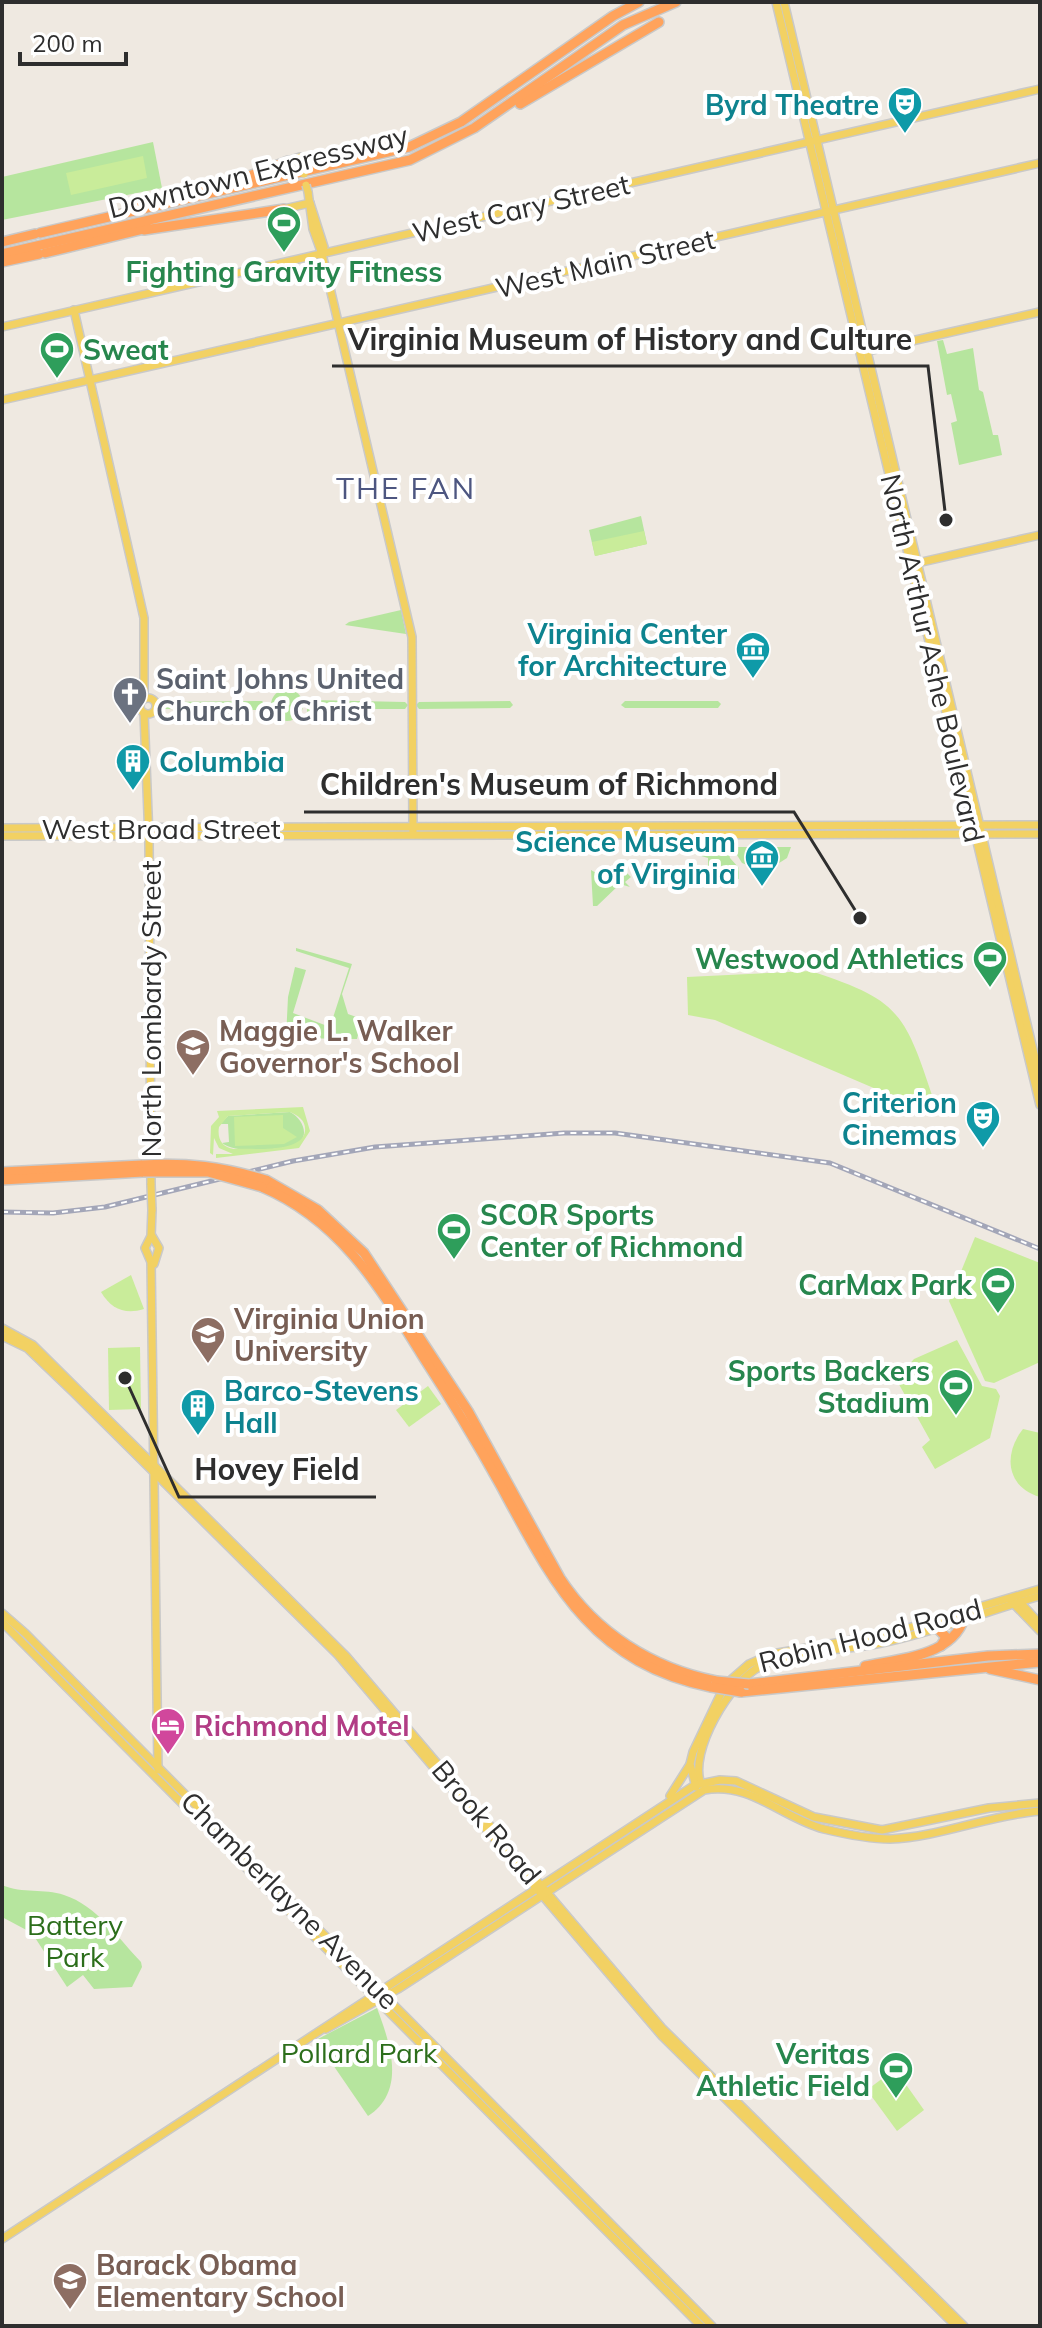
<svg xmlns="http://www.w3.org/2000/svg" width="1042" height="2328" font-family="Mulish,sans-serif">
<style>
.green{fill:#b6e59e}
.pitch{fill:#c9ec9a;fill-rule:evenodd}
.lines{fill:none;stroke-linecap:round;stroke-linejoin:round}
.major-casing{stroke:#c9c9c9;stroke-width:10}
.highway-casing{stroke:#c9c9c9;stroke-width:12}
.major{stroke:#f2d163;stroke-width:7}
.highway{stroke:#ffa35c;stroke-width:9}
.rail-casing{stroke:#a3a6b8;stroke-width:5}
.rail{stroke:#fff;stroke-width:2;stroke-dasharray:6;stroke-linecap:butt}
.major-bridge-casing{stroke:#c9c9c9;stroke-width:10;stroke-linecap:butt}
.highway-bridge-casing{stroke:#c9c9c9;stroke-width:12;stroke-linecap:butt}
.major-bridge{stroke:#f2d163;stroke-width:7}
.highway-bridge{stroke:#ffa35c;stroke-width:9}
.labels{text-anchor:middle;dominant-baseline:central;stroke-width:8;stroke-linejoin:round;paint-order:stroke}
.culture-label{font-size:28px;font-weight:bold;fill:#0d838f;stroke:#fff;text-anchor:end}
.street-label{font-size:28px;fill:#2e2e2e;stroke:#fff}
.leisure-label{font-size:28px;font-weight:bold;fill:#27864d;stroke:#fff;text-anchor:end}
.worship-label{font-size:28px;font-weight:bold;fill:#5b616d;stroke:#fff;text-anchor:start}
.education-label{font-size:28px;font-weight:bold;fill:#785e54;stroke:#fff;text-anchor:start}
.hotel-label{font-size:28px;font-weight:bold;fill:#b23c85;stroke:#fff;text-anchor:start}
.park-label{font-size:28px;fill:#2c6e1b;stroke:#fff}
.neighbourhood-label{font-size:30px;letter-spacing:2px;fill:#4d5680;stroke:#fff}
.leader{fill:none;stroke:#2e2e2e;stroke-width:3}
.callout-dot{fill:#2e2e2e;stroke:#fff;stroke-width:3}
.callout-label{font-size:30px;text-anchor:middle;font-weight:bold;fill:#2e2e2e;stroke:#fff;stroke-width:8;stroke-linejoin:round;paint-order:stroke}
</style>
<rect width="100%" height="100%" fill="#efe9e1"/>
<g class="green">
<polygon points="153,142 162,188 2,220 2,177"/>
<polygon points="943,340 947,354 973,348 979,390 983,392 993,435 998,435 1002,455 959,465 951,423 957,421 951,394 947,395 937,341"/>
<polygon points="641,516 647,544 595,556 589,530"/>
<polygon points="401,610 406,634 345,625 349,622"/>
<circle cx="287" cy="705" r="16"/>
<polygon points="307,698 310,705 311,700 405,702 408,705 405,709 320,709 307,712"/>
<polygon points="510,701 513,705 510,708 419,709 416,705 419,702"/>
<polygon points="625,701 718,701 721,704 718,708 625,708 621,705"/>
<polygon points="162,702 262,701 263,702 262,710 162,709 159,706"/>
<polygon points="726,840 730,858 739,868 739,879 724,878 708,871 708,858 688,852 688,840"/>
<polygon points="732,847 791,847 787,858 776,865 762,857 747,865 742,863"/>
<polygon points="620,866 631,877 625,882 630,887 620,884 597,906 593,906 591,870 608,880"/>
<polygon points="296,948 352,964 342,994 348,1014 362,1019 357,1039 286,1038 288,997 295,967 306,970 293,1013 330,1027 349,968 296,951"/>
<path d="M290,1112C304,1119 312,1140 292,1146C275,1150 235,1154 222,1143L229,1142L228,1124H220L228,1116Z"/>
<path d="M2,1885C23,1894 44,1888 64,1895C96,1905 119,1939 141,1962L142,1967L132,1987L94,1989L83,1975L67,1987L32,1933L2,1917Z"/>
<path d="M377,2008C390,2043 407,2091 368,2116L316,2040Z"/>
</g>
<g class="pitch">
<polygon points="143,156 147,178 71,195 66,173"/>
<polygon points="644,531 647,544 595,556 592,542"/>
<path d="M811,971C898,1000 904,1010 933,1098L902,1097L883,1092L715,1020L688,1015L687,977Z"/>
<path d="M303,1107L310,1131L299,1148L216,1158V1154H233L219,1148L214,1138L213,1155L210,1153L211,1126L219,1117L217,1111ZM290,1112C299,1116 306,1121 305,1131C302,1154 251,1148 234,1149C222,1147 217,1139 219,1127L228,1116Z"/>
<polygon points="283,1115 283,1128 297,1137 284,1144 235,1146 234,1117"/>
<polygon points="975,1237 1040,1263 1040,1362 994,1383 985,1381 949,1301"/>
<path d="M131,1275L144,1309C125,1315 111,1309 101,1292Z"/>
<polygon points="957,1340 982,1386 996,1389 1000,1396 990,1438 935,1469 922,1447 930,1440 896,1379 914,1359"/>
<polygon points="140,1347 141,1409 109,1410 108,1348"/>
<polygon points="428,1386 441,1404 409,1427 396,1410"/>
<path d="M1023,1429L1040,1433V1497C1006,1487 1003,1454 1023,1429Z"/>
<polygon points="895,2069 924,2110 897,2131 867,2090"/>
</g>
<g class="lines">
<g class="major-casing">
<g id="major">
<polyline points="776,2 1040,1105"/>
<polyline points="784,2 1040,1079"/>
<polyline points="288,161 300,157 302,167"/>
<polyline points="308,192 313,229 322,254"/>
<polyline points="310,203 324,247 322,254 412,637 413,832"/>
<polyline points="284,209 310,203"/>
<polyline points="74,310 144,618 144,699"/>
<polyline points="2,327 1040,89"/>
<polyline points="863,352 1040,312"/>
<polyline points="2,400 1040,163"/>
<polyline points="913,564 1040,535"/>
<circle cx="148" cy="706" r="8"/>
<polyline points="144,713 149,839 151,1185"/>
<polyline points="2,828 1040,825"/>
<polyline points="2,836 1040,834"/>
<polyline points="152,1210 151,1236 145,1248 151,1262 158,1770"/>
<polyline points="152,1236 159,1248 154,1264"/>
<polyline points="2,1328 33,1345 346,1656 662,2028 964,2326"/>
<polyline points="2,1336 27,1348 73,1392 338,1655 662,2036 956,2326"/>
<polyline points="1011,1601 1040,1631"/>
<polyline points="1020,1602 1040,1624"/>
<polyline points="2,1613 25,1633 712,2326"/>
<polyline points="2,1622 701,2326"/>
<path d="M701,1784C688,1752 730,1681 761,1666C796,1649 843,1651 881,1643C935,1632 987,1611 1040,1596"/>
<polyline points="696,1787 690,1764 693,1752 725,1685 749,1664 772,1654 888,1634 1040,1589"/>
<polyline points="670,1796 689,1766"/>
<path d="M326,2029L398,1989L704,1790C750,1781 782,1818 824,1829C845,1834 868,1839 890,1839C940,1837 989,1815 1040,1811"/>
<polyline points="2,2239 695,1785 720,1780 736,1781 814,1817 882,1830 989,1808 1040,1803"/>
</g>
</g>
<g class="highway-casing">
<g id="highway">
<polyline points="520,104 659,22"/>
<polyline points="138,206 244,178 288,161"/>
<polyline points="144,230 284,209"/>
<polyline points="40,233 409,147 461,122 613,16 639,2"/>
<polyline points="2,242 35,234"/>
<polyline points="45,253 148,228"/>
<polyline points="2,254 410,160 474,128 623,25 676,2"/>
<polyline points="2,262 39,254"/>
<polyline points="2,1172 142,1165"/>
<polyline points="2,1180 143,1172"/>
<path d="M266,1180L318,1210L364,1253L468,1411L560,1578C596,1633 652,1668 716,1681"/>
<path d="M262,1187C340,1220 379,1286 422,1355C450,1398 476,1441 501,1486C554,1584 592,1663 711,1687"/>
<polyline points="936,1627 946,1637 941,1646"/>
<path d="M865,1666C903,1658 958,1656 966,1611"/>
<polyline points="990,1669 1040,1680"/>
<polyline points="749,1684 988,1656 1040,1654"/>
<polyline points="741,1692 1040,1662"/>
</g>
</g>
<use href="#major" class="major"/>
<use href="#highway" class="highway"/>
<g class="rail-casing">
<polyline id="rail" points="2,1212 53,1213 105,1207 293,1161 375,1147 564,1133 615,1133 830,1163 1040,1249"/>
</g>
<use href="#rail" class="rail"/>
<g class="major-bridge-casing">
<g id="major-bridge">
<polyline points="302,167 304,174"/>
<polyline points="306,185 308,192"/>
<polyline points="151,1185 152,1210"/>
</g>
</g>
<g class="highway-bridge-casing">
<g id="highway-bridge">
<path d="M142,1165C187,1162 223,1167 266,1180"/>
<polyline points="143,1172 208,1172 262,1187"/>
<polyline points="716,1681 749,1684"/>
<polyline points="711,1687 741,1692"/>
</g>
</g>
<use href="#major-bridge" class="major-bridge"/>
<use href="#highway-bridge" class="highway-bridge"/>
</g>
<defs>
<g id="theatre-pin" transform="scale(1.8)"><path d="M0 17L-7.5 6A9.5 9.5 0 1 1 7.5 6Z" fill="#0f9aa8" stroke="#fff"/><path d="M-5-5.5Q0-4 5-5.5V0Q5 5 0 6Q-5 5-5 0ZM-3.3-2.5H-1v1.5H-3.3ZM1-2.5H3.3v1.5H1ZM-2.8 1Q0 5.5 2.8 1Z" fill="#fff"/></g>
<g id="stadium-pin" transform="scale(1.8)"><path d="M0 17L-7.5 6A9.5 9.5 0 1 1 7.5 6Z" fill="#2e9e5b" stroke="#fff"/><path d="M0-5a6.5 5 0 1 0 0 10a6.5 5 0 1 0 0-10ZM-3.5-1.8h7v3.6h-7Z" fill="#fff"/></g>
<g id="museum-pin" transform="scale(1.8)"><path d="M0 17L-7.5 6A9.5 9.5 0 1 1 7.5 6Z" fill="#0f9aa8" stroke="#fff"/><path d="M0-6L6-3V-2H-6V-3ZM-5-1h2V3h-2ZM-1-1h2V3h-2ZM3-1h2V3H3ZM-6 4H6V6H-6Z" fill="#fff"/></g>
<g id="church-pin" transform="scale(1.8)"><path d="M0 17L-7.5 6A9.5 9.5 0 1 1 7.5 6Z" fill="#6b7280" stroke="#fff"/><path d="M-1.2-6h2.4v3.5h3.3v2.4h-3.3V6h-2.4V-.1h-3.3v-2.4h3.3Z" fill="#fff"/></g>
<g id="building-pin" transform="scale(1.8)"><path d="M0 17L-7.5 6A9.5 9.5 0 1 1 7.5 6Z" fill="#0f9aa8" stroke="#fff"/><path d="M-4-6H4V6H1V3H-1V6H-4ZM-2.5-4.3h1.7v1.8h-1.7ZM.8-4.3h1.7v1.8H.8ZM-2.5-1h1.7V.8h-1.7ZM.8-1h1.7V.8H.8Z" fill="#fff"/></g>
<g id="school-pin" transform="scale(1.8)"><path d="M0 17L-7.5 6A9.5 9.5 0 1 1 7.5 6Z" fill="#8d6e63" stroke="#fff"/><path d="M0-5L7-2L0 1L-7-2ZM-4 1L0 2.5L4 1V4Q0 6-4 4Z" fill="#fff"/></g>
<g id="university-pin" transform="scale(1.8)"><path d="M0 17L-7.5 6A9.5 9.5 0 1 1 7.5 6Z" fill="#8d6e63" stroke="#fff"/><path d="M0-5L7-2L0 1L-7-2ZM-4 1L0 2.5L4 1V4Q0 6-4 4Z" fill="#fff"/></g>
<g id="hotel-pin" transform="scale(1.8)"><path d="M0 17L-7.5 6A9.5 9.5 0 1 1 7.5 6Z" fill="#d1479c" stroke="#fff"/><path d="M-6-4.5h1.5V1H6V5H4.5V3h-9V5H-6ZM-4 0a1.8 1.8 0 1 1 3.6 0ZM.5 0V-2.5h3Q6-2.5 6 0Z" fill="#fff"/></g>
</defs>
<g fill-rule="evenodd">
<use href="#theatre-pin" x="905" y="104"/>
<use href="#stadium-pin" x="284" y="223"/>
<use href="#stadium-pin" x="57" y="349"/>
<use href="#museum-pin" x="753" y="649"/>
<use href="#church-pin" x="130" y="694"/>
<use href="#building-pin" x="133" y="761"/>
<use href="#museum-pin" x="762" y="857"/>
<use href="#stadium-pin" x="990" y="958"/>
<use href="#school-pin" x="193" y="1046"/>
<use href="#theatre-pin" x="983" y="1118"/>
<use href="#stadium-pin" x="454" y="1230"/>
<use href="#stadium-pin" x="998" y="1284"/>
<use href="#university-pin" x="208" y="1334"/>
<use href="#stadium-pin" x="956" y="1386"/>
<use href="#building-pin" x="198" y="1406"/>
<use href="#hotel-pin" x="168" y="1725"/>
<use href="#stadium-pin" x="896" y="2069"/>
<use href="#school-pin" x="70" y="2280"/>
</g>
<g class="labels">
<g class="culture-label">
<text x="879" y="104">Byrd Theatre</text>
<text x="727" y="633">Virginia Center<tspan x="727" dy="32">for Architecture</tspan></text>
<text x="159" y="761" text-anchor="start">Columbia</text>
<text x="736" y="841">Science Museum<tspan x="736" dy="32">of Virginia</tspan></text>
<text x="957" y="1102">Criterion<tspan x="957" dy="32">Cinemas</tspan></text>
<text x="224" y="1390" text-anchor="start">Barco-Stevens<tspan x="224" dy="32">Hall</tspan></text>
</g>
<g class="street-label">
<text transform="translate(258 171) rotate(-14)">Downtown Expressway</text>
<text transform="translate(521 208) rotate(-13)">West Cary Street</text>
<text transform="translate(605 263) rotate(-13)">West Main Street</text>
<text transform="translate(933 658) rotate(77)">North Arthur Ashe Boulevard</text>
<text x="161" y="828">West Broad Street</text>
<text transform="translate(150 1009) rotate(-90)">North Lombardy Street</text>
<text transform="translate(870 1635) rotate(-14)">Robin Hood Road</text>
<text transform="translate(487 1822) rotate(50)">Brook Road</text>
<text transform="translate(290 1900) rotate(45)">Chamberlayne Avenue</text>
</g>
<g class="leisure-label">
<text x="284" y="271" text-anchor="middle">Fighting Gravity Fitness</text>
<text x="83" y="349" text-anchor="start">Sweat</text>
<text x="964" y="958">Westwood Athletics</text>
<text x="480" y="1214" text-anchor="start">SCOR Sports<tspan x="480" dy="32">Center of Richmond</tspan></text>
<text x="972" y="1284">CarMax Park</text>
<text x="930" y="1370">Sports Backers<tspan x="930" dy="32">Stadium</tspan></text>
<text x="870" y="2053">Veritas<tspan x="870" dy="32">Athletic Field</tspan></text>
</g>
<g class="worship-label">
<text x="156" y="678">Saint Johns United<tspan x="156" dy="32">Church of Christ</tspan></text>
</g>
<g class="education-label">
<text x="219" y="1030">Maggie L. Walker<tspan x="219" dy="32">Governor's School</tspan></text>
<text x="234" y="1318">Virginia Union<tspan x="234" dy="32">University</tspan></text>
<text x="96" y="2264">Barack Obama<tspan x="96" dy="32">Elementary School</tspan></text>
</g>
<g class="hotel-label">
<text x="194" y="1725">Richmond Motel</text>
</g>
<g class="park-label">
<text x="75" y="1924">Battery<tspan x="75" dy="32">Park</tspan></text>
<text x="359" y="2052">Pollard Park</text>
</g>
<g class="neighbourhood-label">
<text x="406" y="488">THE FAN</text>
</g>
</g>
<path class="leader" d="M946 520L928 366H332M860 918L794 812H304M125 1378L179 1497H376"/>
<g class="callout-dot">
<circle cx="946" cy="520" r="8"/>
<circle cx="860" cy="918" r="8"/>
<circle cx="125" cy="1378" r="8"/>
</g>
<g class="callout-label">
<text x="630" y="350">Virginia Museum of History and Culture</text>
<text x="549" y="795">Children's Museum of Richmond</text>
<text x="277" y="1480">Hovey Field</text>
</g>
<rect width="1042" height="2328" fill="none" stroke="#2e2e2e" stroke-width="8"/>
<path d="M20 52v12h106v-12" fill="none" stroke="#2e2e2e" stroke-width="4"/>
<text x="32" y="52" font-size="24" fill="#2e2e2e" stroke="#ffffff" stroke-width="6" paint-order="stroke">200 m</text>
</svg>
